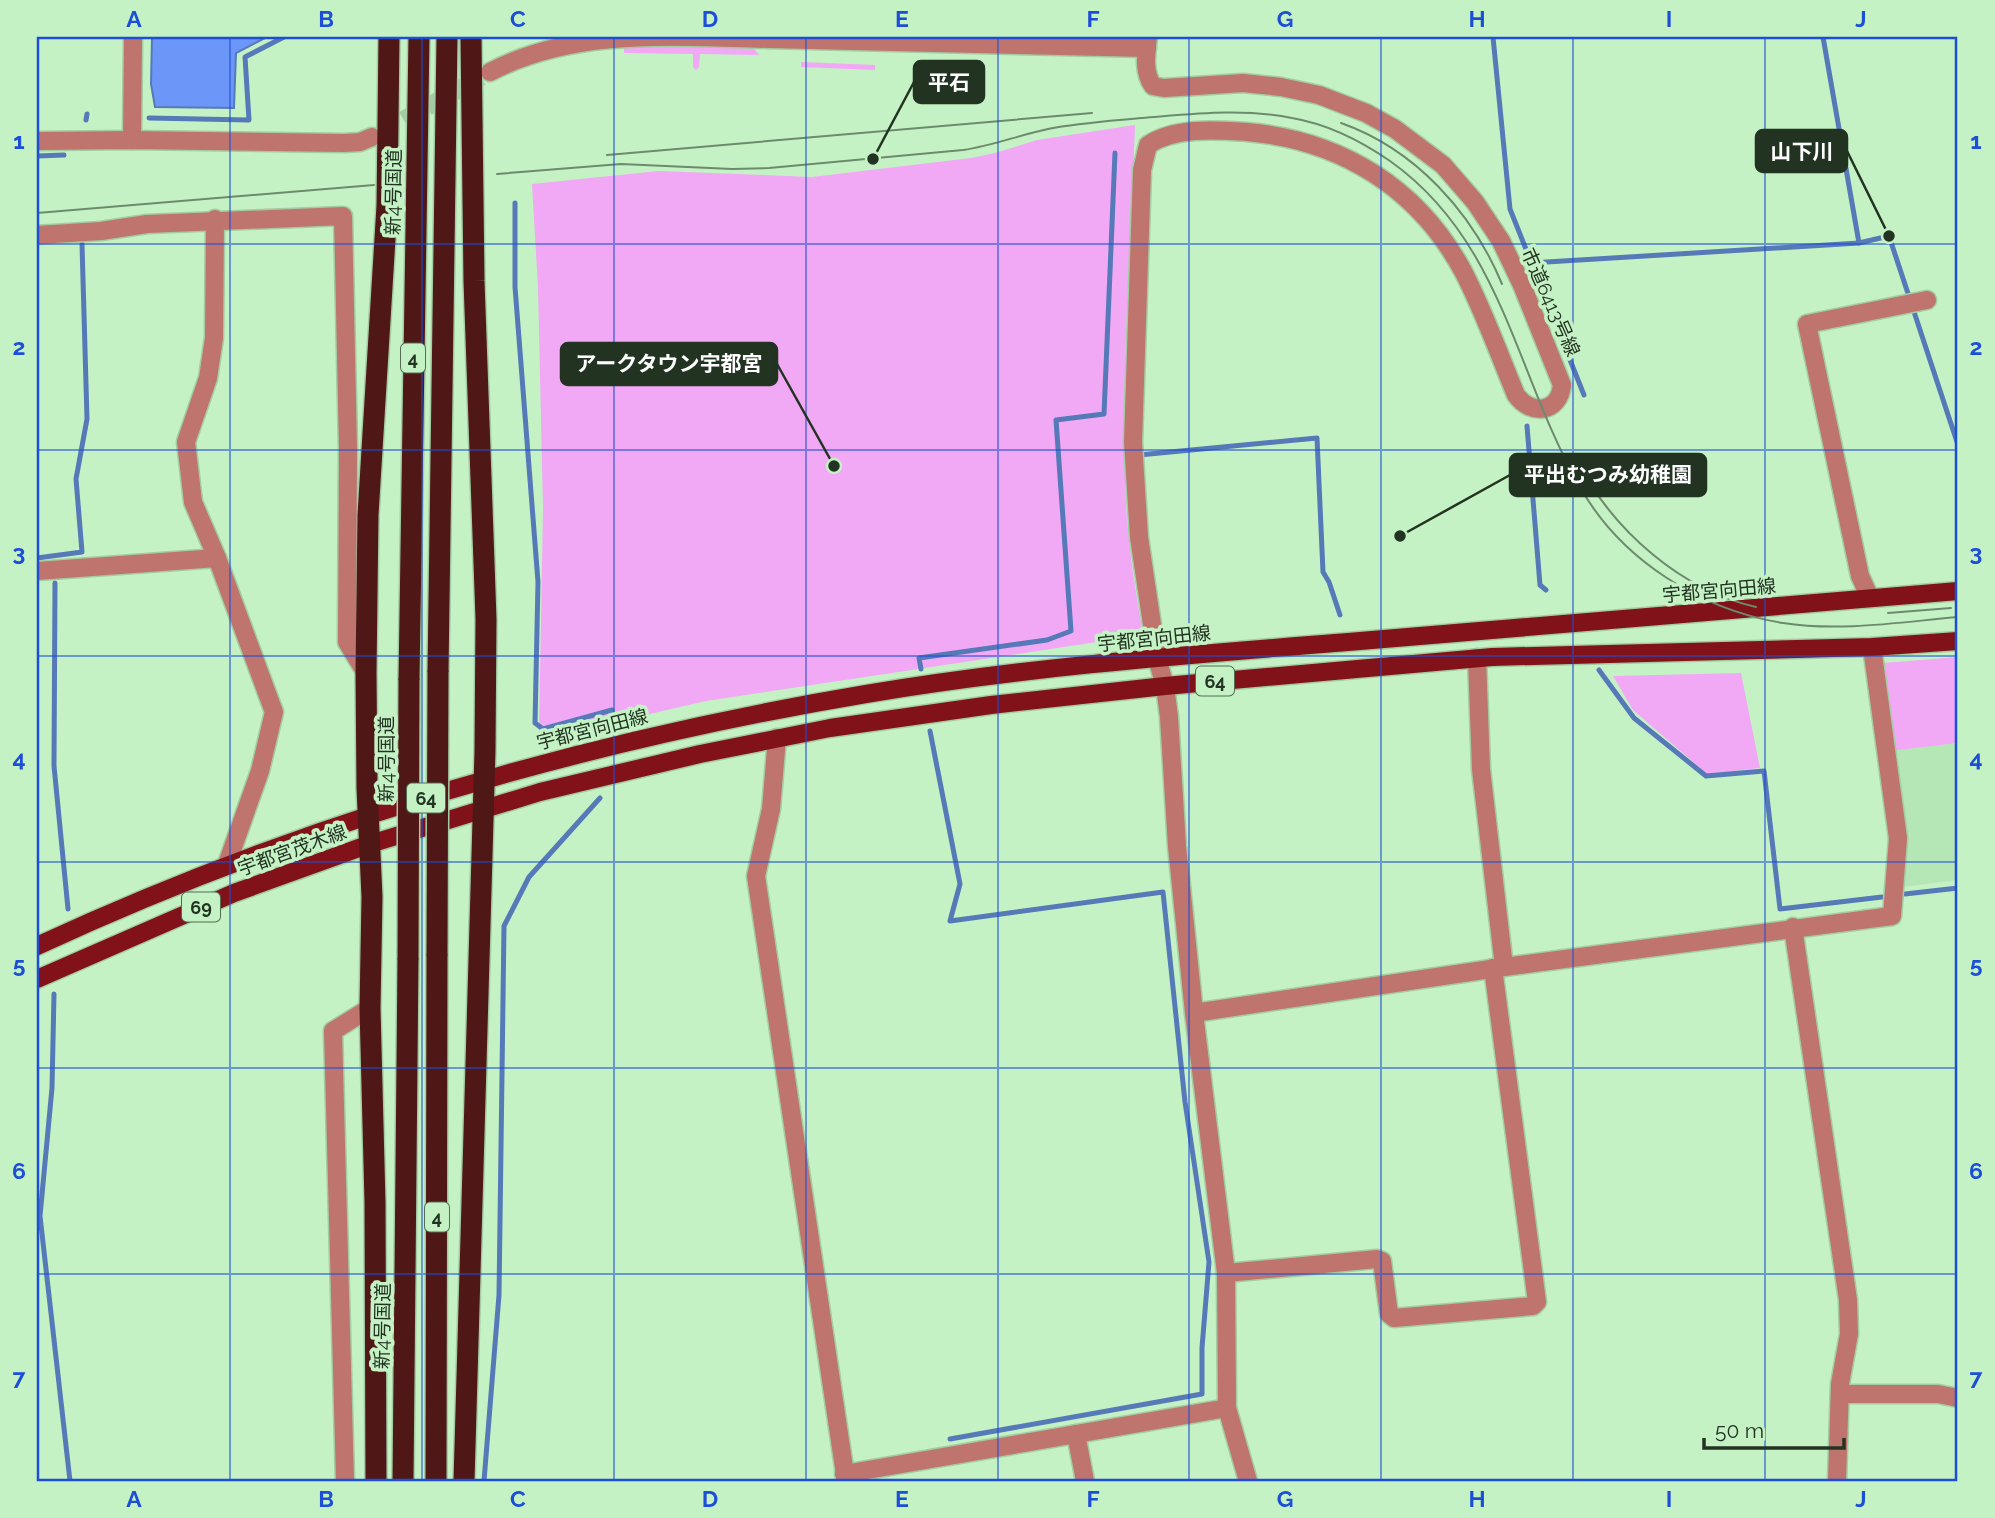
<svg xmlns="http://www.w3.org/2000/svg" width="1995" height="1518" font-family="Raleway,'Noto Sans JP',sans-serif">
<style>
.built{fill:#b5e7b6}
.green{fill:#f1a8f5}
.water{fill:#6c97f8;stroke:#5679b8;stroke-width:2}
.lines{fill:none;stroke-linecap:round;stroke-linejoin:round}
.stream{stroke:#5679b8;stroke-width:5}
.minor-tunnel{stroke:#a4cca4;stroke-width:18;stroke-dasharray:18 9;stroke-linecap:butt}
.minor-casing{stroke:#a4cca4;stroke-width:21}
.major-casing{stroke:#a4cca4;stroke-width:21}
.highway-casing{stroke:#a4cca4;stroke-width:24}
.minor{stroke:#bf746e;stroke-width:18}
.major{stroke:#811219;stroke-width:18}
.highway{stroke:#4f1716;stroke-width:21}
.tram{stroke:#6c8a6c;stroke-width:2}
.highway-bridge-casing{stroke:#a4cca4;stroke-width:24;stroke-linecap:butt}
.highway-bridge{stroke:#4f1716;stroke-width:21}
.grid{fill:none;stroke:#1d4ed8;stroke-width:2;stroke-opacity:0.55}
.labels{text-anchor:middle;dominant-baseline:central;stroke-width:7;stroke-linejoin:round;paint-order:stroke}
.shield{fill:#c5f2c5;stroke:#536c53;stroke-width:2}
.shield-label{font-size:18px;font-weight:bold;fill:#232}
.street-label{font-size:19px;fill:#232;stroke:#c5f2c5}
.leader{fill:none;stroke:#232;stroke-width:2.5}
.callout-dot{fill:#232;stroke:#c5f2c5;stroke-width:2.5}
.callout{fill:#232;stroke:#232;stroke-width:2.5}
.callout-label{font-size:21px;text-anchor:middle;font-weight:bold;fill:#fff}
.neatline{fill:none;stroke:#1d4ed8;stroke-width:2.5}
.grid-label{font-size:23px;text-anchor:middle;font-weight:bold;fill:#1d4ed8}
</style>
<rect width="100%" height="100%" fill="#c5f2c5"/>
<polygon class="built" points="1958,743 1958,880 1902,887 1890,751"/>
<g class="green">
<polygon points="624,44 750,44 759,55 700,54 699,67 696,70 693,67 693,54 624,53"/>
<polygon points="801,62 875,65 875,70 801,67"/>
<path d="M1135,125C1131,251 1120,378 1126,503C1128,547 1136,592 1143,635L706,701L550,737L539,732L543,508L538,287L532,184L659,171L812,177L971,158L995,153L1037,140Z"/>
<polygon points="1958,657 1958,743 1890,751 1883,689 1883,663"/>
<polygon points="1741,673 1760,768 1707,774 1633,710 1613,676"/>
</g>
<polygon class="water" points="152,37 267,37 236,53 234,108 155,107 151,84"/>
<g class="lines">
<g class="stream">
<polyline points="1493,37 1510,209 1584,395"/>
<polyline points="1823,37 1859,243 1889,236 1958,445"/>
<polyline points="149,118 249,120 245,57 284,37"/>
<polyline points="86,120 87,114"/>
<polyline points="37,156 64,155"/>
<polyline points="515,203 515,287 538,582 535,723 543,729 612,710 612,717"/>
<polyline points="1530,263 1859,243"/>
<polyline points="1527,426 1540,585 1546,590"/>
<polyline points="1139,455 1317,438 1323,572 1329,582 1340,615"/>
<polyline points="37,558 82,552 76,479 87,419 82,244"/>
<polyline points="55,583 54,766 68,909"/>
<polyline points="921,669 919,658 1047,640 1071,631 1056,420 1104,414 1115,153"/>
<polyline points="1599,670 1634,718 1706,776 1764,771 1780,909 1882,897"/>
<polyline points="930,731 960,884 950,921 1163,892 1185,1102 1209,1262 1202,1348 1202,1394 950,1439"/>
<polyline points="1905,894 1958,888"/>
<polyline points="54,994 52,1088 40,1216 70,1481"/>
<polyline points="484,1481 499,1295 504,926 529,877 600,798"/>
</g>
<polyline class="minor-tunnel" points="380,133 481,77"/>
<g class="minor-casing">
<g id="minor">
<path d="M1148,37C1146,54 1143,72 1153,86L1164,88L1243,83L1281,87L1319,95L1366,113L1395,129L1443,165L1475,202L1501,241L1522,285L1562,385C1559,413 1531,416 1516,395C1499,354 1484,312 1464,273C1419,188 1341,140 1247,132C1215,130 1175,127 1148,145L1142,170L1133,442L1139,537L1157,658L1165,686L1169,717L1177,846L1194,1013L1226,1273L1227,1408L1248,1481"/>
<polyline points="769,39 1147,48"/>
<path d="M490,72C576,27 676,37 769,39L770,37"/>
<polyline points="132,140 133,37"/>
<polyline points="37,141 132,140 344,143 360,142 372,137"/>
<polyline points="215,219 214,338 208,378 186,442 193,502 217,558 274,712 260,771 227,864"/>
<polyline points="37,235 101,231 147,224 343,216 348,447 347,642 366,673"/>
<polyline points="37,571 217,558"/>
<polyline points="1870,598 1860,576 1807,324 1927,300"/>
<polyline points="1477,658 1481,769 1504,967"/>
<polyline points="777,738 771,809 756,876 846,1481"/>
<polyline points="1793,927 1848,1300 1849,1334 1840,1384 1837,1481"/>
<polyline points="1194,1013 1504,967 1892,916 1898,838 1872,647"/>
<polyline points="1226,1273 1377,1259 1382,1261 1389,1314 1394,1318 1533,1306 1537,1302 1493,968"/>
<polyline points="1840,1394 1938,1394 1958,1398"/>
<polyline points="1076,1434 1085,1481"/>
<polyline points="844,1474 1227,1408"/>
<polyline points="345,1481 333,1031 370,1008"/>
</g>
</g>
<g class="major-casing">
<g id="major">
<path d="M37,946C300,824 580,742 866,694C1025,667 1187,655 1348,642C1551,625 1755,608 1958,591"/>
<polyline points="37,979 234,893 370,844 540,792 700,754 830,728 991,705 1165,686 1492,657 1872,647 1958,641"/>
</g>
</g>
<g class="highway-casing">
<g id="highway">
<polyline points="438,672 447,37"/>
<polyline points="409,680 419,37"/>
<polyline points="376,1481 375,1202 370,1008 372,897 367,788 366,673 368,515 387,206 389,37"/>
<polyline points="403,1481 408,958"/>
<polyline points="436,1481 437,954"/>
<polyline points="464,1481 485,751 486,619 474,281 471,37"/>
</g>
</g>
<use href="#minor" class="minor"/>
<use href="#major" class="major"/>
<use href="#highway" class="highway"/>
<g class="tram">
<path d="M1341,123C1415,149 1472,212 1502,284"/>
<polyline points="607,155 1092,113"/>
<path d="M497,174L621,164L732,169L769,168L963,150C992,146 1019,135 1048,129C1079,123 1111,121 1142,118C1193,114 1242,108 1292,118C1327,124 1361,141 1390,161C1503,241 1515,374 1580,487C1621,560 1701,610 1783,623C1840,632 1901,622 1958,617"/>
<polyline points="37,213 374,185"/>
<path d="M1579,464C1614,531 1681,590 1756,607"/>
<polyline points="1888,613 1951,608"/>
</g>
<g class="highway-bridge-casing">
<g id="highway-bridge">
<polyline points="437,954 438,672"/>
<polyline points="408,958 409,680"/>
</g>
</g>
<use href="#highway-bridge" class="highway-bridge"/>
</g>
<path class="grid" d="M230,37V1481M422,37V1481M614,37V1481M806,37V1481M998,37V1481M1189,37V1481M1381,37V1481M1573,37V1481M1765,37V1481M37,244H1958M37,450H1958M37,656H1958M37,862H1958M37,1068H1958M37,1274H1958"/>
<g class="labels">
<g class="shield">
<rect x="401" y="343.5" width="24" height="29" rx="5"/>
<rect x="1196" y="666.5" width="38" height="29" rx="5"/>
<rect x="407" y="783.5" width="38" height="29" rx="5"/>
<rect x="182" y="892.5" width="38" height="29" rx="5"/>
<rect x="425" y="1202.5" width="24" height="29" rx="5"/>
</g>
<g class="shield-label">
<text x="413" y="358">4</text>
<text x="1215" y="681">64</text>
<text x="426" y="798">64</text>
<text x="201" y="907">69</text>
<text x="437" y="1217">4</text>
</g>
<g class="street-label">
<text transform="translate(393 192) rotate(-89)">新4号国道</text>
<text transform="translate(1551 302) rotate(66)">市道6413号線</text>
<text transform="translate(1719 590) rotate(-5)">宇都宮向田線</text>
<text transform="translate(1154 638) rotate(-6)">宇都宮向田線</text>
<text transform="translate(592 729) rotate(-14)">宇都宮向田線</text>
<text transform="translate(386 759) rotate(-90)">新4号国道</text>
<text transform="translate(292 850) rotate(-20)">宇都宮茂木線</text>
<text transform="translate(382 1326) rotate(-89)">新4号国道</text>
</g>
</g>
<path class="leader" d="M873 159L914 82M1889 236L1847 151M834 466L777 364M1400 536L1510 475"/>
<g class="callout-dot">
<circle cx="873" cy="159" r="7"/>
<circle cx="1889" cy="236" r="7"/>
<circle cx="834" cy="466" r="7"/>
<circle cx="1400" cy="536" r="7"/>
</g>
<g class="callout">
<rect x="914" y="61" width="70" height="42" rx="7"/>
<rect x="1756" y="130" width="91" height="42" rx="7"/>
<rect x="561" y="343" width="216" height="42" rx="7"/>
<rect x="1510" y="454" width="196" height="42" rx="7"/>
</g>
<g class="callout-label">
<text x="949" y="90">平石</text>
<text x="1802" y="159">山下川</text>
<text x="669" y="371">アークタウン宇都宮</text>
<text x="1608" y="482">平出むつみ幼稚園</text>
</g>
<rect width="1995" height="1518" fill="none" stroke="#c5f2c5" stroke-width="77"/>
<path d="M1704 1438v10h140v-10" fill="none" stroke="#223322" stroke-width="3.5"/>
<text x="1715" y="1438" font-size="21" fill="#223322" stroke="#c5f2c5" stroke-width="5" paint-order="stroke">50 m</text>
<rect x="38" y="38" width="1918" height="1442" class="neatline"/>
<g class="grid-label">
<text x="134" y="27">A</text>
<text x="326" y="27">B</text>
<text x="518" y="27">C</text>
<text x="710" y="27">D</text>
<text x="902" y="27">E</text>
<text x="1093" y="27">F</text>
<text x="1285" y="27">G</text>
<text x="1477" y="27">H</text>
<text x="1669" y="27">I</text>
<text x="1861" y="27">J</text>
<text x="19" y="149">1</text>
<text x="1976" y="149">1</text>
<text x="19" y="355">2</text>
<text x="1976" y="355">2</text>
<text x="19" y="561">3</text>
<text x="1976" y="561">3</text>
<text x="19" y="767">4</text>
<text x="1976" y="767">4</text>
<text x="19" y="973">5</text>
<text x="1976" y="973">5</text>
<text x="19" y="1179">6</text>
<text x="1976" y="1179">6</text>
<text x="19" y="1385">7</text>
<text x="1976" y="1385">7</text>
<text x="134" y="1507">A</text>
<text x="326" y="1507">B</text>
<text x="518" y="1507">C</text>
<text x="710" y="1507">D</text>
<text x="902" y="1507">E</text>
<text x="1093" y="1507">F</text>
<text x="1285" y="1507">G</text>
<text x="1477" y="1507">H</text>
<text x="1669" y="1507">I</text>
<text x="1861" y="1507">J</text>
</g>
</svg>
